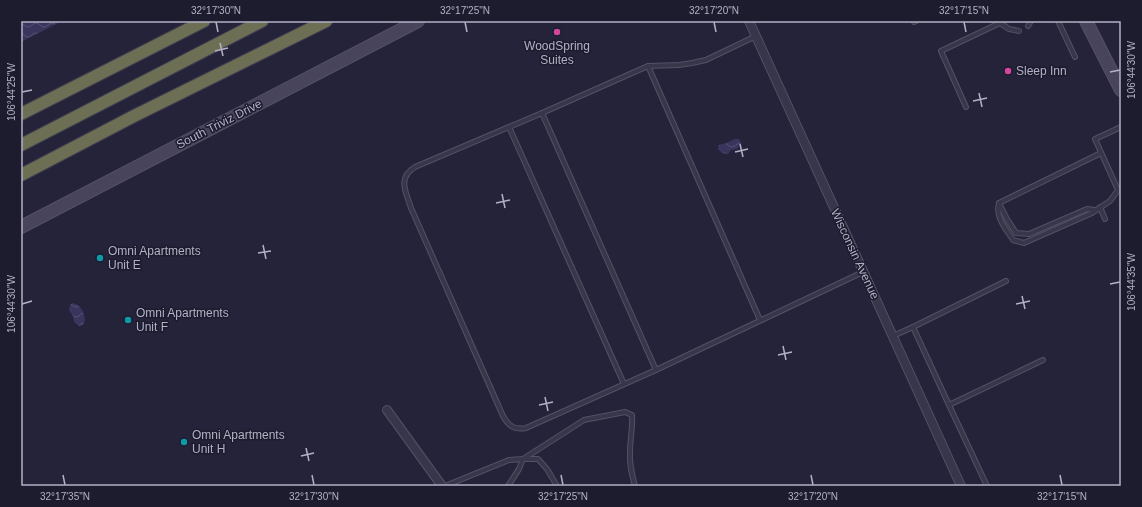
<svg xmlns="http://www.w3.org/2000/svg" width="1142" height="507" font-family="Helvetica,sans-serif">
<style>
.water{fill:url(#water-waves)}
.lines{fill:none;stroke-linecap:round;stroke-linejoin:round}
.lane-casing{stroke:#535164;stroke-width:6}
.street-casing{stroke:#535164;stroke-width:10}
.secondary-casing{stroke:#535164;stroke-width:14}
.highway-casing{stroke:#403e51;stroke-width:14}
.lane{stroke:#38364a;stroke-width:4}
.street{stroke:#38364a;stroke-width:8}
.secondary{stroke:#48445c;stroke-width:12}
.highway{stroke:#6c6f53;stroke-width:12}
.ticks{fill:none;stroke:#b4b1c6;stroke-width:1.5}
.hotel-dot{fill:#d1479c;stroke:#1d1b2e;stroke-width:1.5}
.culture-dot{fill:#0f9aa8;stroke:#1d1b2e;stroke-width:1.5}
.labels{text-anchor:middle;dominant-baseline:central;stroke-width:3;stroke-linejoin:round;paint-order:stroke}
.poi-label{font-size:12px;fill:#b4b1c6;stroke:#1d1b2e;text-anchor:start}
.street-label{font-size:12px;fill:#b4b1c6;stroke:#1d1b2e}
.neatline{fill:none;stroke:#b4b1c6;stroke-width:1.5}
.ticks-label{font-size:10px;text-anchor:middle;fill:#b4b1c6}
</style>
<defs>
<pattern id="water-waves" width="16" height="10" patternUnits="userSpaceOnUse"><rect width="16" height="10" fill="#39355d"/><path d="M0 5q4-4 8 0t8 0" fill="none" stroke="#535073"/></pattern>
</defs>
<rect width="100%" height="100%" fill="#242339"/>
<g class="water">
<polygon points="21,21 62,21 21,42"/>
<polygon points="735,139 739,139 741,143 737,149 731,150 728,154 722,153 718,149 719,145 724,144"/>
<path d="M72,303C81,304 84,312 85,320L83,325L79,326L74,322L73,316L69,310L70,305Z"/>
</g>
<g class="lines">
<g class="lane-casing">
<g id="lane">
<polyline points="1058,21 1075,57"/>
<polyline points="914,22 916,21"/>
<polyline points="1000,23 1009,29 1019,31"/>
<polyline points="1028,26 1031,21"/>
<polyline points="756,36 706,60 692,63 679,65 648,66 542,113 656,370 863,272"/>
<polyline points="648,66 760,320"/>
<polyline points="966,107 941,51 1004,21"/>
<path d="M542,113L415,167C397,178 406,192 411,208L503,416C509,427 515,430 526,428L656,370"/>
<polyline points="509,127 624,384"/>
<path d="M1101,153L999,203C995,217 1006,229 1013,240L1024,243L1092,213L1110,201L1118,190L1095,139L1121,127"/>
<polyline points="999,203 1007,219 1016,233 1029,234 1087,209 1095,210"/>
<polyline points="1100,207 1105,219"/>
<polyline points="893,336 913,327"/>
<polyline points="949,405 913,327 1006,281"/>
<path d="M523,459L584,420L625,412L632,415C633,427 630,439 630,452C629,464 632,475 635,486"/>
<polyline points="524,459 538,459 547,469 557,486"/>
<polyline points="445,486 509,460 523,459 519,469 508,486"/>
<polyline points="987,486 949,405 1043,360"/>
</g>
</g>
<g class="street-casing">
<g id="street">
<polyline points="749,21 961,486"/>
<polyline points="387,410 442,486"/>
</g>
</g>
<g class="secondary-casing">
<g id="secondary">
<polyline points="1086,21 1121,90"/>
<polyline points="21,227 418,21"/>
</g>
</g>
<g class="highway-casing">
<g id="highway">
<polyline points="21,114 204,21"/>
<polyline points="21,145 262,21"/>
<polyline points="21,175 134,116 326,21"/>
</g>
</g>
<use href="#lane" class="lane"/>
<use href="#street" class="street"/>
<use href="#secondary" class="secondary"/>
<use href="#highway" class="highway"/>
</g>
<path class="ticks" d="M216,22L218,32M465,22L467,32M714,22L716,32M964,22L966,32M220,43L223,56M215,51L228,48M1110,72L1120,70M22,92L32,90M979,93L982,107M973,101L987,98M740,144L743,157M735,152L748,149M502,194L505,208M496,203L510,200M263,245L266,259M258,253L271,251M1110,284L1120,282M1022,296L1025,309M22,304L32,301M1016,304L1030,301M783,346L786,360M778,355L792,352M545,397L548,411M539,405L553,402M306,448L309,461M301,456L314,453M63,475L65,485M312,475L314,485M561,475L563,485M811,475L813,485M1060,475L1062,485"/>
<g class="hotel-dot">
<circle cx="557" cy="32" r="4"/>
<circle cx="1008" cy="71" r="4"/>
</g>
<g class="culture-dot">
<circle cx="100" cy="258" r="4"/>
<circle cx="128" cy="320" r="4"/>
<circle cx="184" cy="442" r="4"/>
</g>
<g class="labels">
<g class="poi-label">
<text x="557" y="46" text-anchor="middle">WoodSpring<tspan x="557" dy="14">Suites</tspan></text>
<text x="1016" y="71">Sleep Inn</text>
<text x="108" y="251">Omni Apartments<tspan x="108" dy="14">Unit E</tspan></text>
<text x="136" y="313">Omni Apartments<tspan x="136" dy="14">Unit F</tspan></text>
<text x="192" y="435">Omni Apartments<tspan x="192" dy="14">Unit H</tspan></text>
</g>
<g class="street-label">
<text transform="translate(219 124) rotate(-27)">South Triviz Drive</text>
<text transform="translate(855 254) rotate(65)">Wisconsin Avenue</text>
</g>
</g>
<rect width="1142" height="507" fill="none" stroke="#1d1b2e" stroke-width="44"/>
<rect x="22" y="22" width="1098" height="463" class="neatline"/>
<g class="ticks-label">
<text x="216" y="14">32°17'30"N</text>
<text x="465" y="14">32°17'25"N</text>
<text x="714" y="14">32°17'20"N</text>
<text x="964" y="14">32°17'15"N</text>
<text transform="translate(1131 70) rotate(-90)" y="4">106°44'30"W</text>
<text transform="translate(11 92) rotate(-90)" y="4">106°44'25"W</text>
<text transform="translate(1131 282) rotate(-90)" y="4">106°44'35"W</text>
<text transform="translate(11 304) rotate(-90)" y="4">106°44'30"W</text>
<text x="65" y="500">32°17'35"N</text>
<text x="314" y="500">32°17'30"N</text>
<text x="563" y="500">32°17'25"N</text>
<text x="813" y="500">32°17'20"N</text>
<text x="1062" y="500">32°17'15"N</text>
</g>
</svg>
